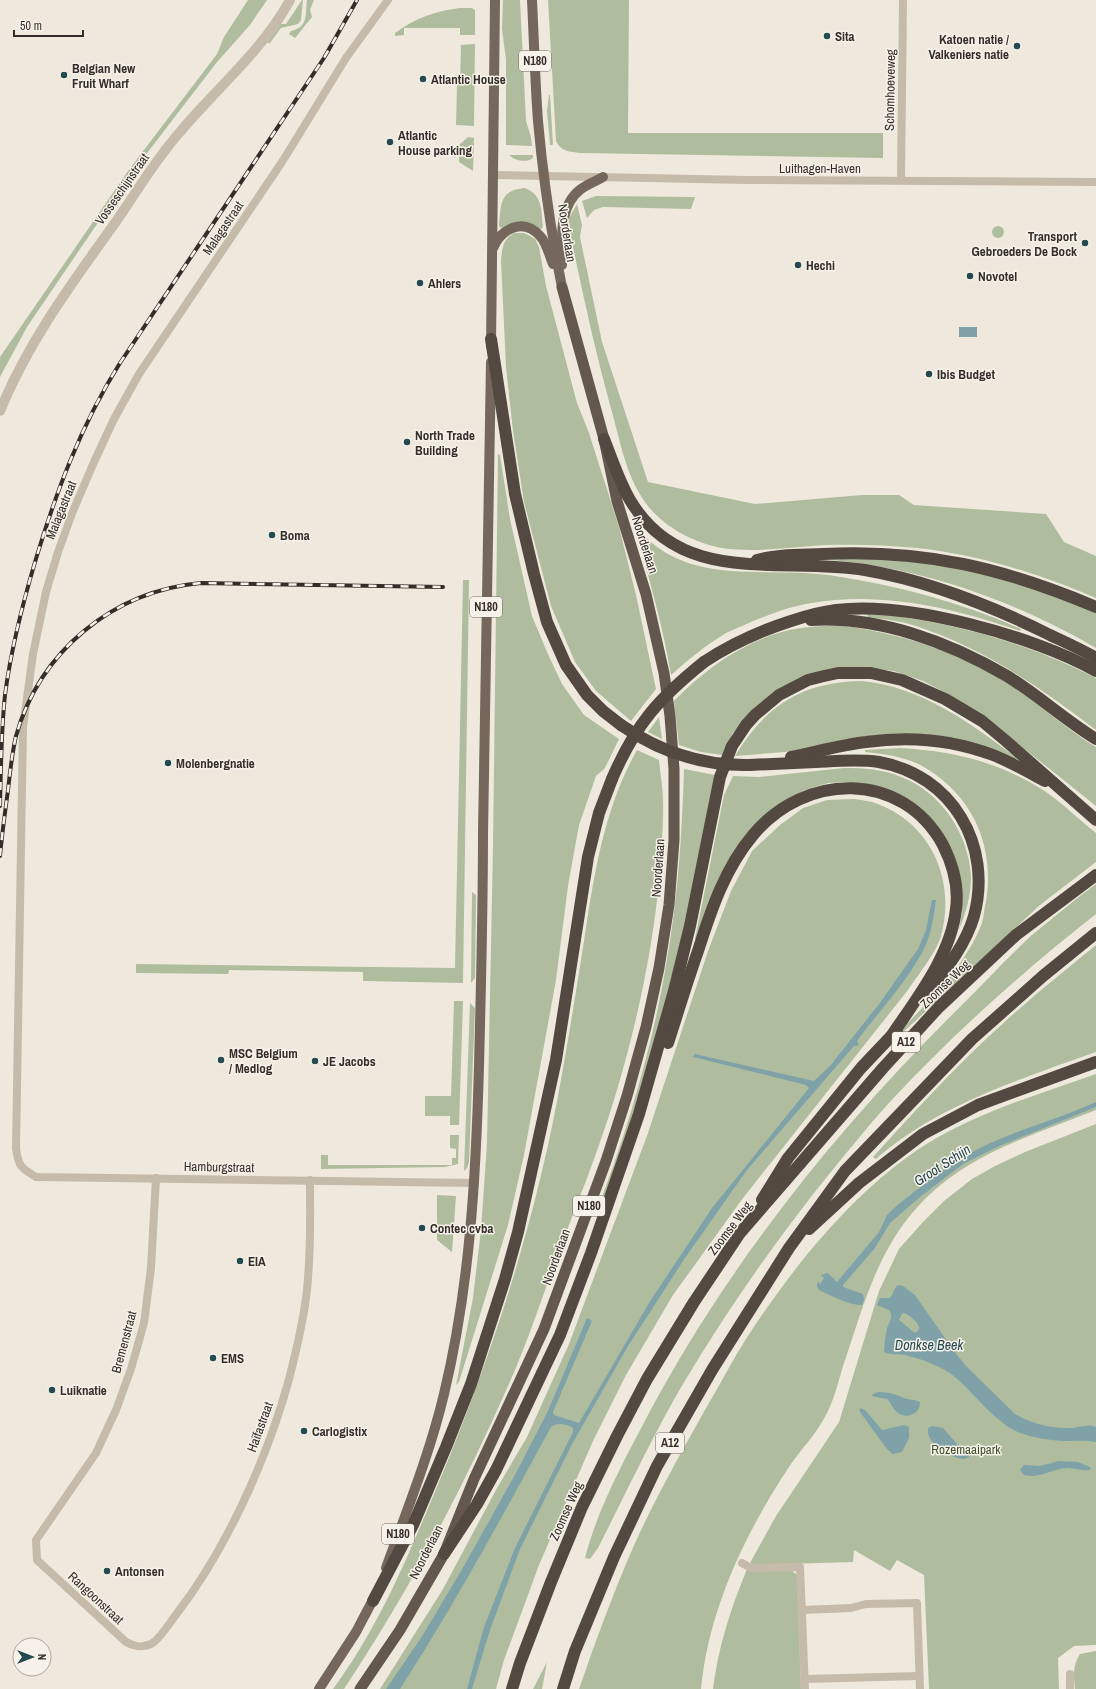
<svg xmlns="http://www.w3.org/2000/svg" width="1096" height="1689" font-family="'Archivo Narrow',sans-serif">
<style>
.green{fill:#afbd9e}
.water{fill:#7fa2a9;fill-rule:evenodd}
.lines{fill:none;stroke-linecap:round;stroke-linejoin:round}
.minor{stroke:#c6baaa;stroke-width:8}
.tertiary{stroke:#c6baaa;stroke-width:10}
.primary{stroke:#75675b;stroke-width:10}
.trunk{stroke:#64584e;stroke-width:11}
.motorway{stroke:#544941;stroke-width:12}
.rail-casing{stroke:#342e29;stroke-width:4}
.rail{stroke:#f7f2e9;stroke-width:2.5;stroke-dasharray:8;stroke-linecap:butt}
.motorway-bridge{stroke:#544941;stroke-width:12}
.poi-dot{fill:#234951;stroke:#f7f2e9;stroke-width:1.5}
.labels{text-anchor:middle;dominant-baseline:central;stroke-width:3;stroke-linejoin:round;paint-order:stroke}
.shield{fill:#f7f2e9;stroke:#6e6963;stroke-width:1}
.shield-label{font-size:12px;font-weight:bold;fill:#342e29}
.poi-label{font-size:13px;font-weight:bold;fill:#342e29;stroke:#f7f2e9;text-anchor:start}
.street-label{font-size:13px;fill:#342e29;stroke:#f7f2e9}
.park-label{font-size:13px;fill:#40502f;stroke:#f7f2e9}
.water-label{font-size:14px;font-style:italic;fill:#234951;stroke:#f7f2e9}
</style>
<rect width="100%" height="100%" fill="#efe9dd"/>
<g class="green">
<polygon points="248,0 267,0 250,25 217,62 131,174 27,327 0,377 0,357 128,171 217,54 224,37"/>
<polygon points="302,0 303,0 301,20 298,24 281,28 270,43 267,43 281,24 286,24"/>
<path d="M307,0H314L310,10L312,17L295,38L289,34L291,31C309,27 305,14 307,0Z"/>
<polygon points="503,0 520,0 526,121 531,137 532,146 506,145 506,60 502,29"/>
<path d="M548,0H629L628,133H883V158L580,153C570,152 560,151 556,141Z"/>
<path d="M460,8H472L475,10V35H460V28H404V35L395,36V33C415,18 436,11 460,8Z"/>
<polygon points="475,44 474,126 456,125 457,84 460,84 461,45"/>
<polygon points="549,95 550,95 553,145 550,145 547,111"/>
<polygon points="468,137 474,138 473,171 459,162 459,145"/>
<path d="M509,155H533V158C527,163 515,161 509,155Z"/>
<path d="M525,188C543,195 541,210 543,227L541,229C527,222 515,220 501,228L499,226C501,205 499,190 525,188Z"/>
<polygon points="596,196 695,197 691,209 603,207 594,210 587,218 582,201"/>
<path d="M577,204L582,225L580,237L602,342L648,482L755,504L862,495H899L914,505L1046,514L1064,542L1096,556V598C1038,573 979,555 917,548C886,545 856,544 825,545C791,547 756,553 722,548C690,542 658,524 641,496C624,469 619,435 610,405C594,346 581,287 569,227V218Z"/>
<circle cx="998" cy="232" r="6"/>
<path d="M515,233H524L530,236L535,239L539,247L546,286L577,403L589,433L619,527L636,595L656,689L631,721L596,691L575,662L551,606L524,502L513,431L506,367L501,261C502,249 503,238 515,233Z"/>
<polygon points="498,454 500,455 510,519 532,616 547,652 562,684 584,715 619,739 605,768 596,776 579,825 568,886 556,980 524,1155 508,1225 459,1382 456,1385 473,1298 481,1230 487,1144 493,847"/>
<path d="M638,529C689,589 767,565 835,576C899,586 961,602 1021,629L1020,631C954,608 881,591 812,603C791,606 771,614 751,622C743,626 734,629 726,633C706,645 688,660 671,675C663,626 649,579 636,531Z"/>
<path d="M869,556L923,561L1010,579L1096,612V648C1012,600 929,570 832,560Z"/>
<polygon points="463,580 469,580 463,983 363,981 363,972 229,970 228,974 136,973 136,964 455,968"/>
<path d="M867,613C947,620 1025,642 1096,678V730C1038,686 984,648 913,625C899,621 883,619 868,617Z"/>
<path d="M839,625C903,634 957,651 1012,686C1041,705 1066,729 1096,747V806L1002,731L948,694L923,681L894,671L868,668L773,692L760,703L732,734L722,755L701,752L679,745L674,701C702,672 736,647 775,634C796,627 818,626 839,625Z"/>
<path d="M862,681C922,687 970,723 1017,758L1015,760L976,745L927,734H897L857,737L808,749L785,752L735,756C766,705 802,682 862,681Z"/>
<polygon points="659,717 662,739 648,732"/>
<path d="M900,748C954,751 1000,762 1046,792C1064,804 1079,820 1096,833V862L1040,905L898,1037L896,1035C928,1002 965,967 982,923C984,916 984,908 986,902C995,846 973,796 924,767C906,757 885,754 865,752V750Z"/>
<path d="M637,750L659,760C660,773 663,787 663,800C664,823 661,847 660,870C654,944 638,1019 617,1090C602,1141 582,1191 563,1241C546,1286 531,1333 512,1377C465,1485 409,1591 344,1689H333C377,1630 406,1561 434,1494C491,1359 537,1219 562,1074C570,1030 577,985 584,941C594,875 604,808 637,750Z"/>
<path d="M844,768C863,768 883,769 901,777C941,792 969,834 971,877C971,895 966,913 959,930L962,912V893L942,835L866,784L844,782L828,783L805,790L787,799L769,813L697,939H695L724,795L733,776L759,777Z"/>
<path d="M684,769L715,775L678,962L639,1100L600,1212L597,1210C627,1133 654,1041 667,959C678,897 682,833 684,769Z"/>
<path d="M854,799C861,800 870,801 878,804C932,825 956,881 941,936C936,953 918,975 908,990L743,1198L673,1295L626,1375L593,1441L539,1565L504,1660L496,1689H380L443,1589L497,1488L527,1437L569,1344L648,1133L708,951L731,891L752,851L780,825L803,808L827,800Z"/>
<path d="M1096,884V914C1022,972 952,1035 888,1104C868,1126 849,1150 830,1173C776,1240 727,1310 683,1384C652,1437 626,1493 598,1548L590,1559L585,1558C598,1507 625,1459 649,1413C731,1260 839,1126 962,1005C985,982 1008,957 1032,935C1053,918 1074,900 1096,884Z"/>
<polygon points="472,892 476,895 476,898 475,978 471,983"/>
<path d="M1096,945V1052C1021,1079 937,1105 876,1159L873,1157C910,1116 947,1076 987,1038C1022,1005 1059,975 1096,945Z"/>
<polygon points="454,1001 463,1001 459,1125 450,1125 450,1116 425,1116 425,1096 451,1096"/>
<polygon points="470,1003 475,1008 469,1162 467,1168 464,1171"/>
<path d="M1096,1074V1110C1036,1134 973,1152 926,1198C878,1245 864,1305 843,1366C838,1383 834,1400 826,1415C816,1435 799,1451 787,1470C744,1536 709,1609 701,1689H579C594,1645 610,1602 628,1559C651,1505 681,1453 710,1401C722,1381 733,1359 746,1339C792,1268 853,1191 925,1145C978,1112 1037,1095 1096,1074Z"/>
<polygon points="1096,1124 1096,1645 1074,1646 1058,1658 1059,1689 929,1689 924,1575 897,1560 890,1571 854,1550 853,1562 755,1565 750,1563 776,1516 839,1422 879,1291 899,1249 922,1223 944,1201 972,1179 995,1166 1025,1152"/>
<polygon points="450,1135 459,1135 458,1164 445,1167 321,1169 321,1155 328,1155 328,1165 452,1165 452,1158 456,1158 456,1149 450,1148"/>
<polygon points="437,1195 456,1196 452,1252 437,1240"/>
<path d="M747,1569L791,1570L797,1575L801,1689H713C718,1647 731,1608 747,1569Z"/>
<path d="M1096,1651V1689H1075C1074,1675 1072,1667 1080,1654Z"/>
<polygon points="547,1662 542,1689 533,1689"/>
</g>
<g class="water">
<rect x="959" y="327" width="18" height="10"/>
<path d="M932,900H936C934,914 932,929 927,942C913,975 881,1009 859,1038L857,1041L859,1045L854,1046L747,1170L685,1258L628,1346L571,1446L520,1549L490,1630L472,1689H467L484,1627L515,1548L573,1432V1428C566,1424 558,1422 551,1427C503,1515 455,1604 400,1689H386L421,1638L464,1566L517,1471L548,1411L587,1318L592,1321L553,1412L554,1415L579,1423L649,1303L712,1208L809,1088L806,1085L693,1057L695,1054L814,1081L830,1066L879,1004L918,949L926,930Z"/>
<path d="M1096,1102V1107L997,1147L963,1164L920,1197L890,1223L875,1248L843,1285V1287L863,1294L864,1300L862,1305C851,1306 829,1295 819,1290C817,1287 816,1285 818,1282L820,1284L824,1278L821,1275L827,1273L830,1275L837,1282L879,1232L887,1215L894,1208C921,1186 950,1163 982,1147C1019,1129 1059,1119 1096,1102Z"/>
<path d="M898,1285L903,1286L915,1295L954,1351L966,1366L1015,1414C1030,1423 1051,1429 1069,1428C1079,1428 1087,1423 1096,1427V1442C1085,1440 1074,1441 1062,1441C1048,1440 1034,1438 1020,1433C994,1422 976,1395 955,1377C942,1366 921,1359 905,1355C898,1354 890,1355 884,1352L885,1339L887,1328L891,1319V1314L889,1310L877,1305L880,1298H890C894,1294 893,1289 898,1285ZM905,1313C911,1317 926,1327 915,1333L899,1320L902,1314Z"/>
<path d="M878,1392C888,1392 895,1394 904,1398C909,1400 914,1399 920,1402C921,1414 905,1420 897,1412C893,1409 891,1403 887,1399L872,1396L873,1394Z"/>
<polygon points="861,1408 866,1411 882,1430 904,1425 909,1427 909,1438 902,1452 893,1454 887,1449 860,1412 859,1410"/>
<path d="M932,1426L943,1428L957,1444L967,1451L969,1457L965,1459C952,1459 925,1444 928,1428Z"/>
<path d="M1059,1461L1078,1462L1090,1467L1091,1469C1085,1473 1075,1467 1067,1468C1052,1469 1039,1479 1024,1475L1020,1470L1024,1465L1040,1466Z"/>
</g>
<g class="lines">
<g class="minor">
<path d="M388,0L346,58L282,162L139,374L114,419L94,462L73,511L58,552L46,592L33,654L23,727L16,1148C18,1166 21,1168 36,1177L475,1183"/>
<polyline points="493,175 746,180 1096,182"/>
<polyline points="901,180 903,0"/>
<path d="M156,1178L151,1268L144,1323L131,1369L116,1410L96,1453L36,1540L37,1560L126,1642C135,1647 142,1648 151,1644C159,1640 169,1624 175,1616C231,1544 278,1436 297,1346C302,1324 307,1300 308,1277C311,1245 310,1212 310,1180"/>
<polyline points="742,1563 751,1568 800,1567 805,1689"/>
<polyline points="802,1610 851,1608 866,1604 917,1603 920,1689"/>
<polyline points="1070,1674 1070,1689"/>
<polyline points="804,1679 919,1676"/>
</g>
<path class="tertiary" d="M0,411C28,342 72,283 115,223C136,193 155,160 180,132C216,89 263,50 290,0"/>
<g class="primary">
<path d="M532,0C534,40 535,81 538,121C543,177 551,232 562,287"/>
<path d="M493,248C501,229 523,217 540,236C547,243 549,255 553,264"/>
<path d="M562,265C562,240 558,206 581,189C588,184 596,181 603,177"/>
<polyline points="491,346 495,0"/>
<path d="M386,1568C407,1510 430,1453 444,1394C470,1286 476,1176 479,1066C481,988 483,911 483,833C485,676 488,519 491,362"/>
<polyline points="319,1689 356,1632 376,1594"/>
</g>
<polyline class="trunk" points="360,1689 400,1630 444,1554 474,1479 544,1329 606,1161 627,1096 646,1027 659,968 669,905 674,840 674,769 670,716 664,673 646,594 617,501 604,439 562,287"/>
<g class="motorway">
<polyline points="491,339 515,494 534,574 547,622 566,665 587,695 603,711 621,725"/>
<path d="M604,439C612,459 619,481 630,500C682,588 781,556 865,570C929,581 992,606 1050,635C1065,642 1081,649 1096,658"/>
<path d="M757,560C778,554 801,555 823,554C924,549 1004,568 1096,607"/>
<path d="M811,620C879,616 949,642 1007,676C1038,695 1065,720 1096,739"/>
<path d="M704,662C731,644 760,631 791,621C806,616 820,612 836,610C908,601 1033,636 1096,671"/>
<path d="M791,757C816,752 841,745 866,742C908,736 953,740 993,755C1011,762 1028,772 1045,781"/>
<path d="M749,765C771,764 793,763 816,762C837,761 858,759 879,762C952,775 993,845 974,916C966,944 947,968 929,991"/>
<path d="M668,1043C678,1012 687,982 698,951C711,910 725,868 753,835C805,772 902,770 943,845C953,865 959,887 956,909C951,955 917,998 892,1035"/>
<polyline points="762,1200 788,1158 861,1068 897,1030"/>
<polyline points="809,1229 859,1183 923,1134 978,1105 1096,1062"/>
<polyline points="444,1554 477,1504 496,1470 560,1335 591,1253 639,1114 674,991 690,926 720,777 732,746 746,725 755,715 779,695 808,680 824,676 838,673 871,673 902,680 945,699 982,721 1006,741 1096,820"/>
<polyline points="373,1601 413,1525 446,1447 471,1384 505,1279 518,1232 556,1060 588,857 599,813 612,779"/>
<polyline points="512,1689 520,1663 551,1582 582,1507 617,1436 647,1379 694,1302 740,1233 883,1068 939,1007 1016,935 1096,875"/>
<polyline points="563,1689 575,1651 614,1557 657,1466 712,1370 789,1248 845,1171 972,1039 1043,976 1096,933"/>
</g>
<g class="rail-casing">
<g id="rail">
<path d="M0,806C1,769 1,732 5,695C11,649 22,606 35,562C56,492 81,425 120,363L324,58L357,0"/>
<path d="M0,856C2,834 5,812 8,790C10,772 12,753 16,736C40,651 113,591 201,583L443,587"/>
</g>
</g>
<use href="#rail" class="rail"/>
<g class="motorway-bridge">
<path d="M621,725C660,752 701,766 749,765"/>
<path d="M612,779C635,725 659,698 704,662"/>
</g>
</g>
<g class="poi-dot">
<circle cx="827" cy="36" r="4"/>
<circle cx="1017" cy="46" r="4"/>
<circle cx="64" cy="75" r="4"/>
<circle cx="423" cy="79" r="4"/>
<circle cx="390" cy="142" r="4"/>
<circle cx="1085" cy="243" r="4"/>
<circle cx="798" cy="265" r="4"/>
<circle cx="970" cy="276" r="4"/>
<circle cx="420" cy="283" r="4"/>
<circle cx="929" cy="374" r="4"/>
<circle cx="407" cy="442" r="4"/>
<circle cx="272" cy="535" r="4"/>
<circle cx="168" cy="763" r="4"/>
<circle cx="221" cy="1060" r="4"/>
<circle cx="315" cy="1061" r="4"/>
<circle cx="422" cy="1228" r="4"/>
<circle cx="240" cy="1261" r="4"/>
<circle cx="213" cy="1358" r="4"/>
<circle cx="52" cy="1390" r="4"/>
<circle cx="304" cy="1431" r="4"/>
<circle cx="107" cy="1571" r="4"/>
</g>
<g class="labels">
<g class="shield">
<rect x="519" y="51" width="32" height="20" rx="3"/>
<rect x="470" y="597" width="32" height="20" rx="3"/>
<rect x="892" y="1032" width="28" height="20" rx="3"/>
<rect x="573" y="1196" width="32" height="20" rx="3"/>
<rect x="656" y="1433" width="28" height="20" rx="3"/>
<rect x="382" y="1524" width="32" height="20" rx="3"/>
</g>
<g class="shield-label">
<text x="535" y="61">N180</text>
<text x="486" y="607">N180</text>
<text x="906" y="1042">A12</text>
<text x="589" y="1206">N180</text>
<text x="670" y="1443">A12</text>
<text x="398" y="1534">N180</text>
</g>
<g class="poi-label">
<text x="835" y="36">Sita</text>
<text x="1009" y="39" text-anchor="end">Katoen natie /<tspan x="1009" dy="15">Valkeniers natie</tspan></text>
<text x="72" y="68">Belgian New<tspan x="72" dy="15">Fruit Wharf</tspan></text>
<text x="431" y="79">Atlantic House</text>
<text x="398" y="135">Atlantic<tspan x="398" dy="15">House parking</tspan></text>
<text x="1077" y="236" text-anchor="end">Transport<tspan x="1077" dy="15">Gebroeders De Bock</tspan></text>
<text x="806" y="265">Hechi</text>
<text x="978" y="276">Novotel</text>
<text x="428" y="283">Ahlers</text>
<text x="937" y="374">Ibis Budget</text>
<text x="415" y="435">North Trade<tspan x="415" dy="15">Building</tspan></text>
<text x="280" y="535">Boma</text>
<text x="176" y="763">Molenbergnatie</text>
<text x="229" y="1053">MSC Belgium<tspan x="229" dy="15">/ Medlog</tspan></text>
<text x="323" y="1061">JE Jacobs</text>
<text x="430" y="1228">Contec cvba</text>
<text x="248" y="1261">EIA</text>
<text x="221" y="1358">EMS</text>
<text x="60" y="1390">Luiknatie</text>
<text x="312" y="1431">Carlogistix</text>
<text x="115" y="1571">Antonsen</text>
</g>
<g class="street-label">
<text transform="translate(890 90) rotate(-89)">Schomhoeveweg</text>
<text x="820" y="168">Luithagen-Haven</text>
<text transform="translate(122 189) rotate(-55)">Vosseschijnstraat</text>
<text transform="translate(223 228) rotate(-56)">Malagastraat</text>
<text transform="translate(567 233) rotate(81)">Noorderlaan</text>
<text transform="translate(61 510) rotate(-68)">Malagastraat</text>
<text transform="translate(645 545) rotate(72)">Noorderlaan</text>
<text transform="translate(658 868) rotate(-86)">Noorderlaan</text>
<text transform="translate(945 984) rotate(-44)">Zoomse Weg</text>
<text transform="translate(219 1167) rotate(1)">Hamburgstraat</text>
<text transform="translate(730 1228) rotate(-53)">Zoomse Weg</text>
<text transform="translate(556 1257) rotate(-70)">Noorderlaan</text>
<text transform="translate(124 1342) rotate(-75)">Bremenstraat</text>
<text transform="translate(260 1427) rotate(-70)">Haïfastraat</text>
<text transform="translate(566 1511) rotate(-66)">Zoomse Weg</text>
<text transform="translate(426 1552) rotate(-63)">Noorderlaan</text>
<text transform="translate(96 1598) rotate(43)">Rangoonstraat</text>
</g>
<g class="park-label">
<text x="966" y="1449">Rozemaaipark</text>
</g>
<g class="water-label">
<text transform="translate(942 1165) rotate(-33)">Groot Schijn</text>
<text x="929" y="1345">Donkse Beek</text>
</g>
</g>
<g transform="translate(32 1657) rotate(90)"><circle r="19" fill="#f7f2e9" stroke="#a9a49c"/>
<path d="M0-3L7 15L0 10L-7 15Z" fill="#234951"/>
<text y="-6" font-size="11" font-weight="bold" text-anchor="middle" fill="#342e29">N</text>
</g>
<path d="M14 30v6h69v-6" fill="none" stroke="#342e29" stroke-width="2"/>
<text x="20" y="30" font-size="12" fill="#342e29" stroke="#f7f2e9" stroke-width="3" paint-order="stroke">50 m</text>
</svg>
